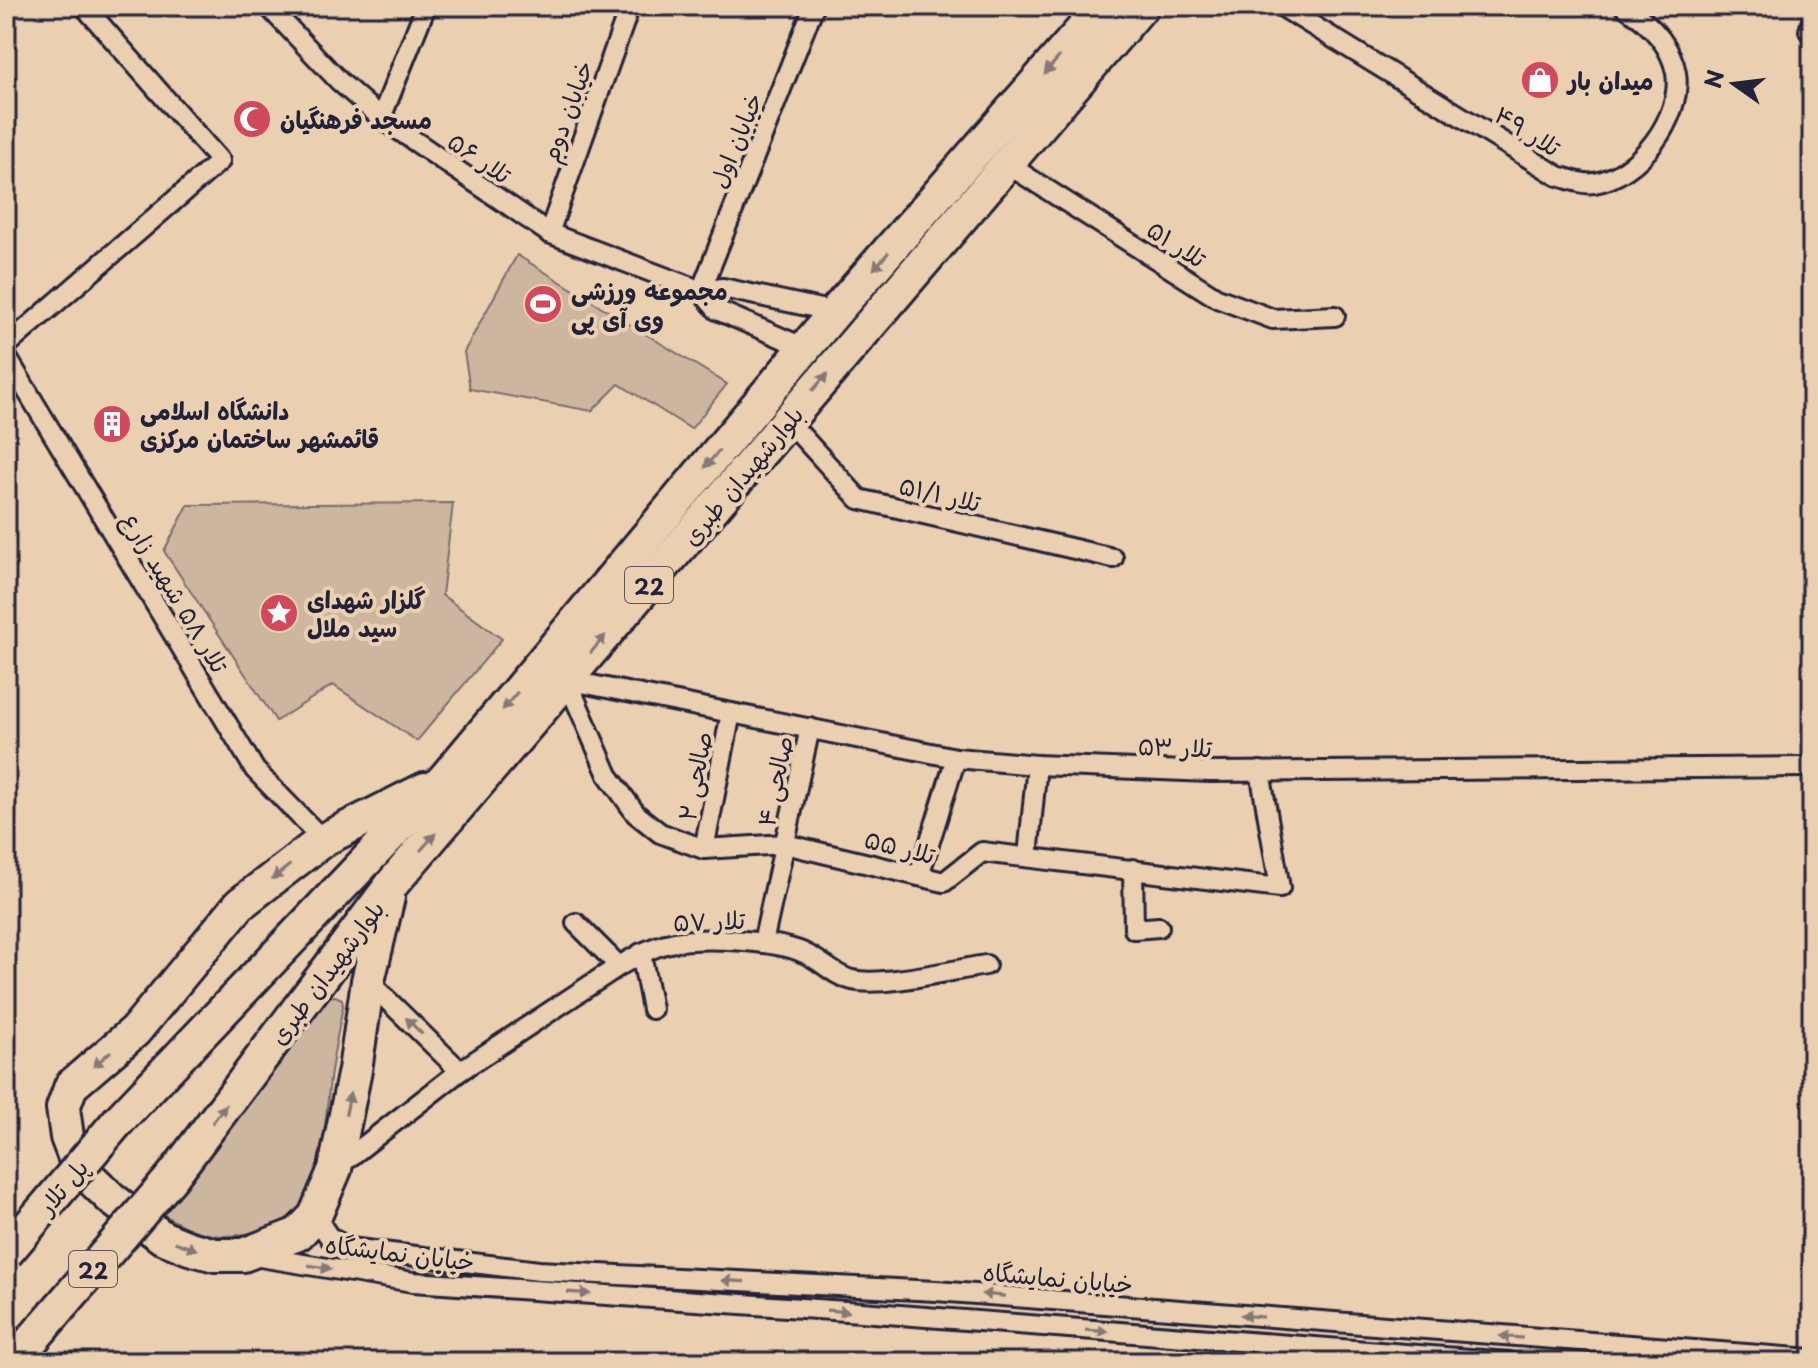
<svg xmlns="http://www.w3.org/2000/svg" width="1818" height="1368" font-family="'Playpen Sans','Playpen Sans Arabic',sans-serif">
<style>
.green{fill:#cdb6a0;stroke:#786c6e;stroke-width:2}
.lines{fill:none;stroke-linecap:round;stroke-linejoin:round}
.street-casing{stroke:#22223b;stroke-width:24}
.highway-casing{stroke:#22223b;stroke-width:38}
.street{stroke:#eacfb1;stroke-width:18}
.highway{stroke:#eacfb1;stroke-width:32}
.highway-bridge-casing{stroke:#22223b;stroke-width:38;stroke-linecap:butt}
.highway-bridge{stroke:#eacfb1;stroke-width:32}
.oneway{fill:#867876}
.labels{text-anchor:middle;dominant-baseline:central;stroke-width:8;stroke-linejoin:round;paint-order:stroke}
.shield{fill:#eacfb1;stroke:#5e565e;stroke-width:2}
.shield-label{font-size:22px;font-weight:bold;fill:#22223b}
.poi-label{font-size:24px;font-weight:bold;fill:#22223b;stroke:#eacfb1;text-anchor:start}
.street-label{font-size:24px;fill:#22223b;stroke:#eacfb1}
</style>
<rect width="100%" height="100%" fill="#eacfb1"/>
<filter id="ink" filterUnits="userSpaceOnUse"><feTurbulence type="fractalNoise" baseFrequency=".0125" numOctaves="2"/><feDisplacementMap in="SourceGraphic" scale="16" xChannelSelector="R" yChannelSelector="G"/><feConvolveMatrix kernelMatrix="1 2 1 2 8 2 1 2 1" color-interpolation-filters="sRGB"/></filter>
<g filter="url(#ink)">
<g class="green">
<polygon points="517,255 727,384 691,429 619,384 592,411 470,389 464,352"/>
<polygon points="453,503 442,595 502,639 417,741 333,685 276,721 164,551 188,505"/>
<path d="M335,996L342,999L343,1006C339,1028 334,1050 331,1072C325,1114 326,1166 302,1203C290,1221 270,1228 250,1233C217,1241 190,1232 163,1214L328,997Z"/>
</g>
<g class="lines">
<g class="street-casing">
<g id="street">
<polyline points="268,6 339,81 381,118 549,233 701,291 723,288 835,312"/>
<path d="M1281,6L1558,176C1569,179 1584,185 1594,183C1638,177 1683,117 1676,73C1671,44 1648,22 1624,6"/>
<polyline points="1809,31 1812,21"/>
<polyline points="381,118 426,6"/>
<polyline points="1007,164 1217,298 1273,319 1335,316"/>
<polyline points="549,233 630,6"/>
<polyline points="701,291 814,6"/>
<polyline points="701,291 717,310 805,348"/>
<polyline points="6,346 220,161 84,6"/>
<polyline points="6,356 255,770 323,840"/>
<polyline points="787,420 859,499 1113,558"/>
<polyline points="567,680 956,758 1037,765 1210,772 1812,767"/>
<polyline points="567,680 608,775 636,814 660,833 704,849 785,844 944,882 982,852 1280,888 1260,771"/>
<polyline points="704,849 731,713"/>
<polyline points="1028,856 1037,765"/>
<polyline points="1133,869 1134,929 1159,927"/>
<polyline points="919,876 956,758"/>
<polyline points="576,923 619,966"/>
<polyline points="763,943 810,728"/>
<polyline points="641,953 652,1009"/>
<polyline points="368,981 460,1071"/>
<path d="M337,1167L460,1071L619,966C635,957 651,947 670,943C700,936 776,940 804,953C821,960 834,976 852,980C882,987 953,970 986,965"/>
<polyline points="315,1216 330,1238 350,1248 539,1271 936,1291 1812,1359"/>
<polyline points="254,1256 413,1282 861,1312 1509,1362"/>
</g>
</g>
<g class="highway-casing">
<g id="highway">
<polyline points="388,897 368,981 355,1070 335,1169 315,1216 298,1234 243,1255 215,1255 189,1248 162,1237 112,1199 78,1166 67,1137 63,1108 71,1086 135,1031 240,904 323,840 425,789"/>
<polyline points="119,1120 445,778 835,312 1103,6"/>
<polyline points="172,1177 392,884 1142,6"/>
</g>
</g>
<use href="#street" class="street"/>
<use href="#highway" class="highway"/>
<g class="highway-bridge-casing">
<g id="highway-bridge">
<polyline points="6,1253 119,1120"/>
<polyline points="13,1362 172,1177"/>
</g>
</g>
<use href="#highway-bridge" class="highway-bridge"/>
</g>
<defs><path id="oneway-solid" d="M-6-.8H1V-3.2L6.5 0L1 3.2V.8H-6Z" transform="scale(2)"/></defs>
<g class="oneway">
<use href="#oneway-solid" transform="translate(1052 65) rotate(131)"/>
<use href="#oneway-solid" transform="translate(881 261) rotate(131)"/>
<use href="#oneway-solid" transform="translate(820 382) rotate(-49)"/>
<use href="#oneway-solid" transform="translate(712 459) rotate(130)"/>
<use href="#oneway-solid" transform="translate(598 644) rotate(-50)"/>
<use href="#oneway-solid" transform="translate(510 701) rotate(130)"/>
<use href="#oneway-solid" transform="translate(428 842) rotate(-49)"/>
<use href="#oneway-solid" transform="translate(281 872) rotate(142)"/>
<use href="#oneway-solid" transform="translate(414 1026) rotate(-135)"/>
<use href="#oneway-solid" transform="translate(102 1059) rotate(139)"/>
<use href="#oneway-solid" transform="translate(348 1104) rotate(-78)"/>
<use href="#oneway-solid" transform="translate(219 1114) rotate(-53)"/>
<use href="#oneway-solid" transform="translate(186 1246) rotate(20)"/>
<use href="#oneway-solid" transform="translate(320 1267) rotate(9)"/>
<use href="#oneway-solid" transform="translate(733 1281) rotate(-177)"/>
<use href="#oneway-solid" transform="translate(579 1293) rotate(4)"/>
<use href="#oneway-solid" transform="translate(993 1295) rotate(-175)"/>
<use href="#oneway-solid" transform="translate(838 1311) rotate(4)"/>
<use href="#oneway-solid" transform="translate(1252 1316) rotate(-175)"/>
<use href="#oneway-solid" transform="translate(1097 1331) rotate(4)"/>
<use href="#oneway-solid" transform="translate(1511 1337) rotate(-175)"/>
</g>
</g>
<defs>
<g id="shop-disc" transform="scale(2)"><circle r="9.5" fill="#d1495b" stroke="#eacfb1"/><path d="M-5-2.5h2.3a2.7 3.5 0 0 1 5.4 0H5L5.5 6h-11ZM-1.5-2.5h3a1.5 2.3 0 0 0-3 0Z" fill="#fff"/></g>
<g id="mosque-disc" transform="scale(2)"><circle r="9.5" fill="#d1495b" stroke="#eacfb1"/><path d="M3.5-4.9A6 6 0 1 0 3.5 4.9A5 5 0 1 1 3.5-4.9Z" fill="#fff"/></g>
<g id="stadium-disc" transform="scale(2)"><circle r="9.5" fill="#d1495b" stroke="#eacfb1"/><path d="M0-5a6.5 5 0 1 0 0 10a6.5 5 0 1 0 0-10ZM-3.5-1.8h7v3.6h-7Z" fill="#fff"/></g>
<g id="building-disc" transform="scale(2)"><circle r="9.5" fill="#d1495b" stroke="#eacfb1"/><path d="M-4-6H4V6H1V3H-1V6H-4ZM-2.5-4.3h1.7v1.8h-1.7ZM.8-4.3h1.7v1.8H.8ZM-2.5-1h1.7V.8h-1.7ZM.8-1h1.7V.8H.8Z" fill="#fff"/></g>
<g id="sight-disc" transform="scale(2)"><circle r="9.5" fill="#d1495b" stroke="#eacfb1"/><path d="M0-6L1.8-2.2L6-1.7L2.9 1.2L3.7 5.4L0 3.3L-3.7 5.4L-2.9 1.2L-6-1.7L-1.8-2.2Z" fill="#fff"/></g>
</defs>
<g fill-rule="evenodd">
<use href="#shop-disc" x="1540" y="80"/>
<use href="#mosque-disc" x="252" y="119"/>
<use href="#stadium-disc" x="543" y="304"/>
<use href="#building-disc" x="112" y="424"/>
<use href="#sight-disc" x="279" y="613"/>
</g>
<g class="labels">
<g class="shield">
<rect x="625" y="567" width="48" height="36" rx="6"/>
<rect x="69" y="1251" width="48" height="36" rx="6"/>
</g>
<g class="shield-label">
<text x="649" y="585">22</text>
<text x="93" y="1269">22</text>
</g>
<g class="poi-label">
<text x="1568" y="80">میدان بار</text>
<text x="280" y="119">مسجد فرهنگیان</text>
<text x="571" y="290">مجموعه ورزشی<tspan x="571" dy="28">وی آی پی</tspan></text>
<text x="140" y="410">دانشگاه اسلامی<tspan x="140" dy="28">قائمشهر ساختمان مرکزی</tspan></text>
<text x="307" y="599">گلزار شهدای<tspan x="307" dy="28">سید ملال</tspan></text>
</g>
<g class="street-label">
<text transform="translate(566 111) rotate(-70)">خیابان دوم</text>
<text transform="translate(1528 130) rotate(32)">تلار ۴۹</text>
<text transform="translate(735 140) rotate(-68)">خیابان اول</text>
<text transform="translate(480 157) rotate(34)">تلار ۵۶</text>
<text transform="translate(1177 243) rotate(33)">تلار ۵۱</text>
<text transform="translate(742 475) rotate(-50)">بلوارشهیدان طبری</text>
<text transform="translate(940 493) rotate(13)">تلار ۵۱/۱</text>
<text transform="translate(176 592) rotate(59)">تلار ۵۸ شهید زارع</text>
<text transform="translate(1175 746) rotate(2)">تلار ۵۳</text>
<text transform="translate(694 776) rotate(-79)">صالحی ۲</text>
<text transform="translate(774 781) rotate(-78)">صالحی ۴</text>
<text transform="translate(900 846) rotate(14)">تلار ۵۵</text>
<text transform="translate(709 920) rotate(-2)">تلار ۵۷</text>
<text transform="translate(326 972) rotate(-53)">بلوارشهیدان طبری</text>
<text transform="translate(62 1186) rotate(-50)">پل تلار</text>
<text transform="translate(400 1252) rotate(7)">خیابان نمایشگاه</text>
<text transform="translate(1058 1277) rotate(5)">خیابان نمایشگاه</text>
</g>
</g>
<rect width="1818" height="1368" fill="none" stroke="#eacfb1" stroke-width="32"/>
<rect x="16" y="16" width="1786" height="1336" fill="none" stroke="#22223b" stroke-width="3" filter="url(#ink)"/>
<g transform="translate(1734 84) rotate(284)" stroke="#eacfb1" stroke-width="6" paint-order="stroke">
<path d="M0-6L14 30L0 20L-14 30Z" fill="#22223b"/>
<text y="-12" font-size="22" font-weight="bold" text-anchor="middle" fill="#22223b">N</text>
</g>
</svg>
